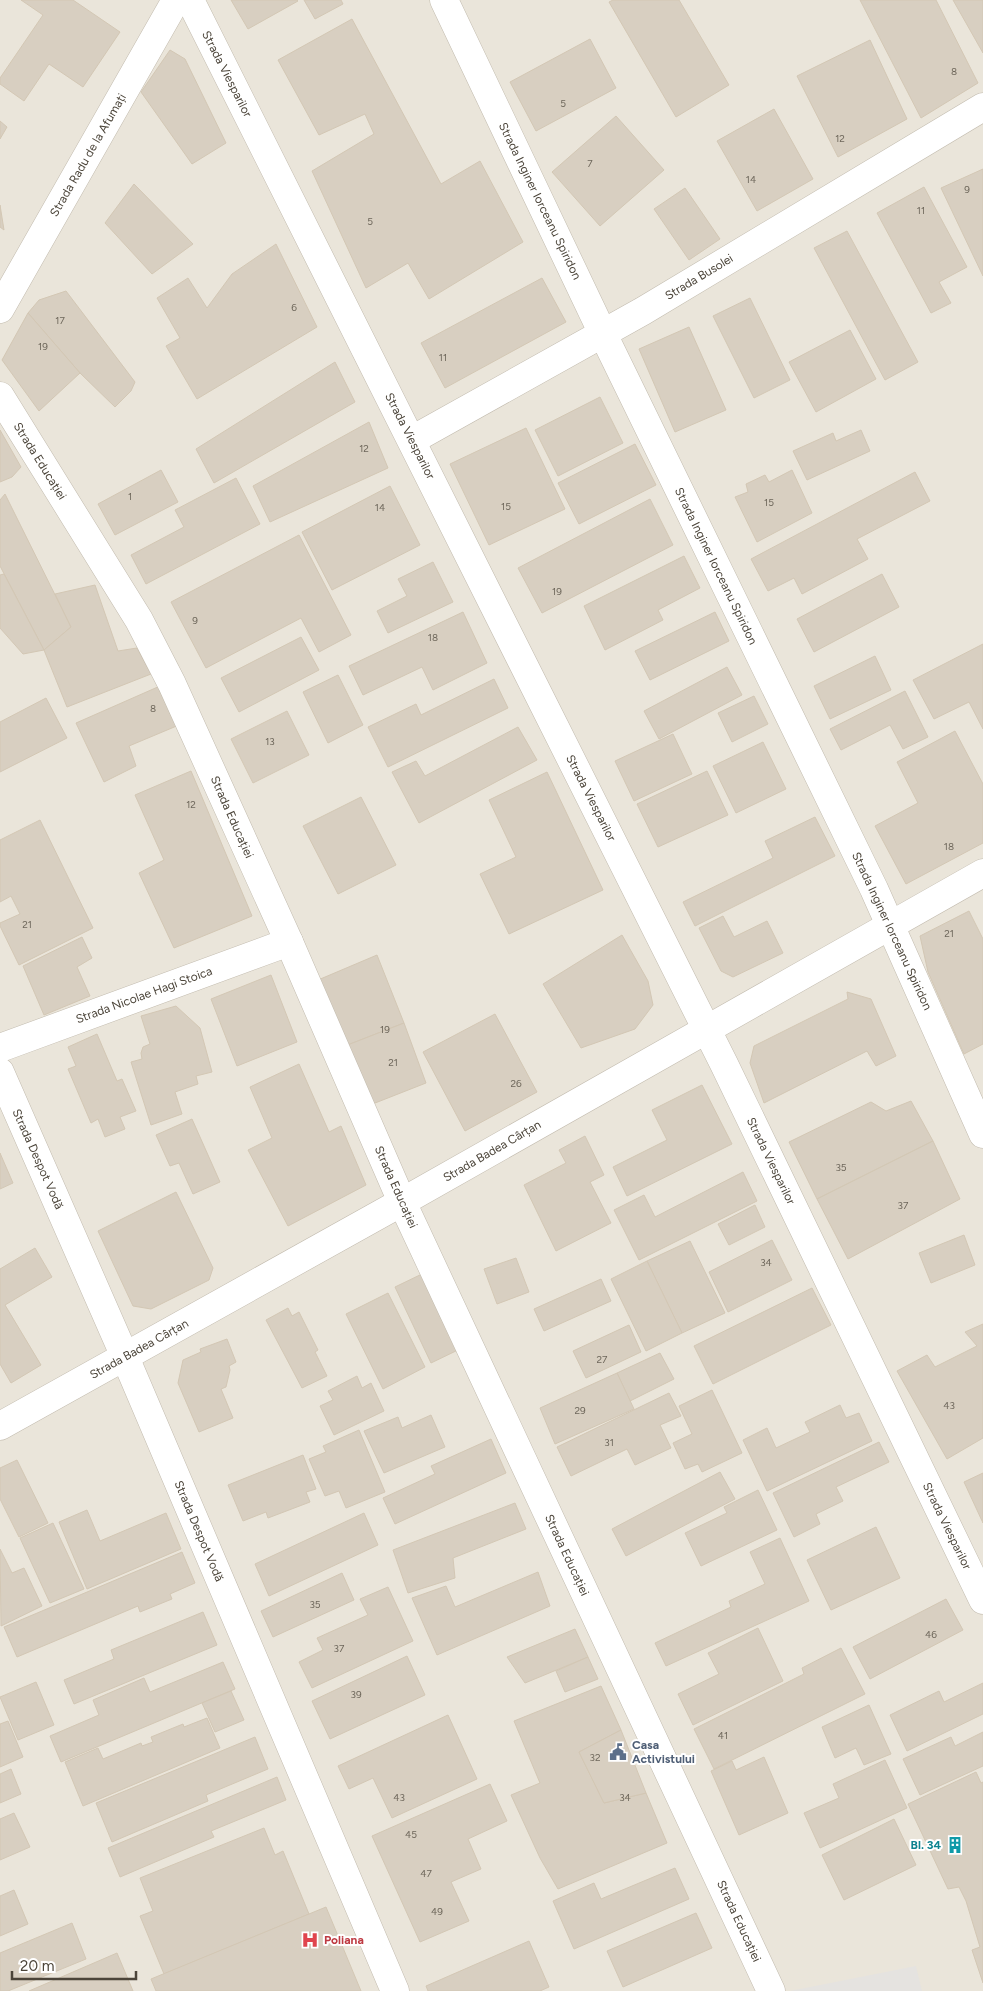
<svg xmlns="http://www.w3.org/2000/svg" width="983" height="1991" font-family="Figtree,sans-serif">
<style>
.residential{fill:#eae5da}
.parking{fill:#e5e3e0}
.building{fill:#d8cfc1;stroke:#d3c7b4}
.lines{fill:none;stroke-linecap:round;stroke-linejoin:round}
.street-casing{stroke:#c2bbae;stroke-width:29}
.street{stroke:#fff;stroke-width:28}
.labels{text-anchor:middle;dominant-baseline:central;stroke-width:4;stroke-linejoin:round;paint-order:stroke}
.number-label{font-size:10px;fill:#6e675b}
.street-label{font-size:12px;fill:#4b4439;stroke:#fff}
.service-label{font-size:12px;font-weight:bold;fill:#4e5e75;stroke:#fff;text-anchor:start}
.culture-label{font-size:12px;font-weight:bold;fill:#0d838f;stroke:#fff;text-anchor:end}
.health-label{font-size:12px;font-weight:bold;fill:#be3a42;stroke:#fff;text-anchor:start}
</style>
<rect width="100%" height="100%" fill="#f6f3ec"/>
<rect class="residential" x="0" y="0" width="983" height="1991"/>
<polygon class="parking" points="916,1966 922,1991 790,1991"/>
<g class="building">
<polygon points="21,0 73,0 120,32 83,87 49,64 24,101 0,84 0,78 43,15"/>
<polygon points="231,0 297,0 298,1 248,29"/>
<polygon points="304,0 341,0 343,4 315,19"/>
<polygon points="613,0 679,0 729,85 676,117 609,2"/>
<polygon points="860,0 936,0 978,83 921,118"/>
<polygon points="953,0 983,0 983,53"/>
<polygon points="352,19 441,184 480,161 523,242 429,299 408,263 366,288 312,171 374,134 365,114 319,135 278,60"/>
<polygon points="590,39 616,88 536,131 510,82"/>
<polygon points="870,40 907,119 838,157 797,76"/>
<polygon points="170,50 185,59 226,143 192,164 141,92"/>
<polygon points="774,109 813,179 757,211 717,141"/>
<polygon points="616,116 664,170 600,226 552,172"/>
<polygon points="0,121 7,127 0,139"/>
<polygon points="983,169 983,276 941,188"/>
<polygon points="134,184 193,244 152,274 105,223"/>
<polygon points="924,187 967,267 939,282 951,303 931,313 877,213"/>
<polygon points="685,188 720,239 689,260 654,209"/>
<polygon points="0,205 4,230 0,227"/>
<polygon points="847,231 918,362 885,380 814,248"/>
<polygon points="276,244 317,327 197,399 166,346 180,338 157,298 188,278 207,308 232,274"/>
<polygon points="542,278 566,322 445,388 421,343"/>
<polygon points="66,291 135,382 131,391 115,407 80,373 28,313 39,300"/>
<polygon points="750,298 790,380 754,398 713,316"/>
<polygon points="28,313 80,373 39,411 2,360"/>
<polygon points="689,327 726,410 675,432 639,349"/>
<polygon points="850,330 876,379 816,412 789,362"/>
<polygon points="335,362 355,402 214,483 196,449"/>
<polygon points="600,397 623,443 558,476 535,430"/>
<polygon points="369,422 388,468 270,522 253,486"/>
<polygon points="526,428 565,509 489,545 450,464"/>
<polygon points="0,430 21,467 12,477 0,482"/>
<polygon points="861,430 870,451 807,480 793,451 833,433 836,441"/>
<polygon points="635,444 656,485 579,524 558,483"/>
<polygon points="161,470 178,502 115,535 98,504"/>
<polygon points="792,470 812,513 757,542 735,497 748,492 746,484 765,475 769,482"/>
<polygon points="915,472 930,501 857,539 868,559 802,594 794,578 768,591 751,559"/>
<polygon points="236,478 260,524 146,584 131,555 184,527 175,510"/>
<polygon points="390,486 420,545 332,590 302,532"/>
<polygon points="5,494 71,627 44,650 0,566 0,500"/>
<polygon points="650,499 673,545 542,613 518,568"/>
<polygon points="299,535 351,635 319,652 301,618 206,668 171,602"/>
<polygon points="684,556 700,588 658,610 663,620 605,650 584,606"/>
<polygon points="433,562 453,602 388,633 377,611 407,596 398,579"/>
<polygon points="4,574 44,650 23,654 0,628 0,575"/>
<polygon points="882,574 899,607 814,652 797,619"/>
<polygon points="95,585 118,651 137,648 151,674 67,707 44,650 71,627 55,594"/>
<polygon points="463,612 487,663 433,690 422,667 363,695 349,666"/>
<polygon points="715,612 729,641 650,680 635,651"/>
<polygon points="301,637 319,670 239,712 221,678"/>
<polygon points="983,644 983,729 969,702 934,719 913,680"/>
<polygon points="875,656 891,690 830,719 814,686"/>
<polygon points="727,667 742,695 659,739 644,711"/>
<polygon points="338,675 363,725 328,743 303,692"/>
<polygon points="494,679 508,708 388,767 368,727 416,704 421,715"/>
<polygon points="160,686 179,725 129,746 136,766 104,782 76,723"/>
<polygon points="905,691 928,737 903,749 890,725 841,750 830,729"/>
<polygon points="754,696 768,724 732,742 718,713"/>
<polygon points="46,698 67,738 0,772 0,722"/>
<polygon points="287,711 309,755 253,783 231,739"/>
<polygon points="518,727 537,760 419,823 392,772 416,761 425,776"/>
<polygon points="955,731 983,784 983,843 906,884 875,826 918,803 897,762"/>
<polygon points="673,734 692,774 634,801 615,761"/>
<polygon points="763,742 786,789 736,813 713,766"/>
<polygon points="191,771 252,916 174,948 139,873 164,860 135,795"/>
<polygon points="707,771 728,815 658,847 637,804"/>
<polygon points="547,772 603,890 509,934 480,874 516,857 489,800"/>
<polygon points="361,797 396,865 338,894 303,826"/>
<polygon points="815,817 835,856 695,926 683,902 773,858 765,841"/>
<polygon points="40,820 93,928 19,965 0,926 0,923 20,914 11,896 0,902 0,840"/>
<polygon points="969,911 983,939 983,1044 964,1054 928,972 920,936"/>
<polygon points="723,916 734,937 767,921 783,953 733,977 721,971 699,928"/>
<polygon points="622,935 648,981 653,1005 635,1029 581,1048 543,984"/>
<polygon points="82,937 92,958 77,967 90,996 44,1015 23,966"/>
<polygon points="377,955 404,1023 345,1046 318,980"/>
<polygon points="271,975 297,1042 237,1066 211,999"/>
<polygon points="847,992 871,999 896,1056 876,1066 867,1051 764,1103 750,1063 754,1046 848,999"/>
<polygon points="176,1006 200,1028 212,1072 196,1076 198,1084 175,1092 182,1114 151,1125 131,1062 142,1059 141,1053 143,1047 150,1044 141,1016"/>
<polygon points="495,1014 537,1092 465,1131 423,1052"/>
<polygon points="404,1023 426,1083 370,1105 345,1046"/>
<polygon points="97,1034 117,1081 122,1079 136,1111 120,1117 125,1129 105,1137 98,1119 91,1123 68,1069 76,1066 68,1047"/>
<polygon points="299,1064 329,1132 341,1126 366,1185 288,1226 248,1150 272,1138 250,1087"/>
<polygon points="702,1085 732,1144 627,1196 613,1167 667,1140 652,1110"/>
<polygon points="911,1101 933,1141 817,1199 789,1142 871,1102 886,1111"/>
<polygon points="192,1119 220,1182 193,1194 179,1163 170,1166 156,1135"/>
<polygon points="585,1136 604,1175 590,1182 611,1223 556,1251 524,1185 566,1163 559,1150"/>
<polygon points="933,1141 960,1199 848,1259 817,1199"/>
<polygon points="0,1153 13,1183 0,1189"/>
<polygon points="743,1172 757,1201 639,1260 614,1210 644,1195 655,1217"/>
<polygon points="176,1192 213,1268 209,1280 151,1309 133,1306 98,1231"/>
<polygon points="755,1205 765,1227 729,1245 718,1224"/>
<polygon points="964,1235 975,1265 931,1283 919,1253"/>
<polygon points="772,1240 792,1280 728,1312 709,1272"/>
<polygon points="690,1241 725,1313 682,1333 647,1261"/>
<polygon points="35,1248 52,1277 5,1305 41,1365 11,1383 0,1364 0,1269"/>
<polygon points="516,1258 529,1292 497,1304 484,1269"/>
<polygon points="647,1261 682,1333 646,1351 611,1279"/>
<polygon points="424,1273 460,1349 431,1363 395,1287"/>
<polygon points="601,1279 611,1301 544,1331 534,1309"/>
<polygon points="812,1288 831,1325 713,1384 694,1346"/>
<polygon points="388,1293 425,1367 383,1389 346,1314"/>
<polygon points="288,1308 292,1316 299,1312 318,1350 315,1352 327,1376 302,1388 266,1320"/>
<polygon points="983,1324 983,1438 947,1459 897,1371 927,1355 935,1367 977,1346 965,1332"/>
<polygon points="629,1325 641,1352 586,1378 573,1351"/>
<polygon points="227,1339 236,1362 229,1366 230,1370 226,1387 221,1389 233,1418 199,1432 178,1383 183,1360 201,1352 200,1349"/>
<polygon points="660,1353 674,1379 630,1401 617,1373"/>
<polygon points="617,1373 634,1409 555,1444 540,1408"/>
<polygon points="357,1376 362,1388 371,1383 384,1411 334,1435 320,1406 333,1400 328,1391"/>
<polygon points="712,1390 742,1453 702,1472 698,1464 685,1469 673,1443 692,1434 679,1406"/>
<polygon points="669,1393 681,1416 660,1425 671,1448 635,1465 627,1449 571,1476 557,1447"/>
<polygon points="840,1405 846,1418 859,1413 872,1441 767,1491 743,1440 767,1428 776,1448 810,1432 805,1422"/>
<polygon points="431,1415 445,1447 384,1473 364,1431 398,1417 402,1428"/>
<polygon points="359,1430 385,1492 346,1508 339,1491 325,1496 309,1459 326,1452 323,1446"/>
<polygon points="491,1439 506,1473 395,1524 383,1498 435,1474 431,1466"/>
<polygon points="879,1442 889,1462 836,1487 843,1501 816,1514 820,1524 794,1537 773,1493"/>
<polygon points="303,1455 316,1489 306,1492 310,1502 268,1518 266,1512 243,1521 228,1485"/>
<polygon points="17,1460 48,1523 19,1537 0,1499 0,1468"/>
<polygon points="720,1472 735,1499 626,1556 612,1529"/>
<polygon points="983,1473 983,1523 964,1482"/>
<polygon points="758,1490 777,1530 701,1566 685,1533 727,1513 724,1507"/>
<polygon points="515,1503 526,1529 453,1558 455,1578 408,1593 393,1550"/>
<polygon points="87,1510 100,1541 166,1513 181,1549 87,1589 59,1522"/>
<polygon points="364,1513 378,1545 269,1596 255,1564"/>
<polygon points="53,1523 84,1589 50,1603 20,1538"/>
<polygon points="876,1527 900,1578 831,1610 807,1560"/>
<polygon points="780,1538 809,1601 666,1666 655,1643 731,1607 729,1601 765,1584 750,1552"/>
<polygon points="0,1549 12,1573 24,1568 42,1606 1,1626"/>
<polygon points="182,1552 195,1583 170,1594 172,1599 140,1612 138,1606 17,1657 4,1627"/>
<polygon points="538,1572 550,1606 437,1655 412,1598 446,1586 455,1607"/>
<polygon points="342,1573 354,1600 273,1637 261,1611"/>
<polygon points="388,1587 413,1641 312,1688 299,1662 323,1650 317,1638 368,1615 360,1599"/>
<polygon points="946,1599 963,1630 870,1679 853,1647"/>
<polygon points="203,1612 217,1645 74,1704 64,1680 114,1659 111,1650"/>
<polygon points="758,1628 783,1681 693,1725 678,1694 719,1674 708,1653"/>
<polygon points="575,1629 588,1657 525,1683 507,1657"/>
<polygon points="841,1648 865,1694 714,1769 694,1729 804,1674 802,1668"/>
<polygon points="407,1656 425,1695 330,1739 312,1701"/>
<polygon points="588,1657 598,1679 565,1692 556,1671"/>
<polygon points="223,1662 235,1689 61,1762 50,1736 99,1715 93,1700 144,1678 150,1692"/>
<polygon points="36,1682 54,1725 18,1740 0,1697"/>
<polygon points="983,1683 983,1714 907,1751 890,1715 939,1691 944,1702"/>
<polygon points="601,1686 621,1730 579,1752 604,1803 646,1793 667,1843 558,1889 540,1858 511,1795 540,1783 514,1721"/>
<polygon points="231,1691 244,1720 215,1732 202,1703"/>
<polygon points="869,1705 891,1754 864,1765 856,1748 835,1758 822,1727"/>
<polygon points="448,1715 477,1779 392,1818 373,1778 349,1789 338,1766"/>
<polygon points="207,1718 220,1748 83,1806 65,1762 98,1748 103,1759 141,1743 142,1746 153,1742 151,1737 183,1724 184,1727"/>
<polygon points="8,1721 23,1757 0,1767 0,1724"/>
<polygon points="621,1730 646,1793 604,1803 579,1752"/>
<polygon points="983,1732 983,1766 920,1795 903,1759 951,1737 955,1746"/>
<polygon points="255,1737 268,1769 206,1795 208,1801 112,1842 96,1803"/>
<polygon points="764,1757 788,1813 739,1835 711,1771 732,1761 736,1770"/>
<polygon points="885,1760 907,1808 820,1848 804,1813 839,1798 833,1784"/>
<polygon points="11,1769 21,1794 0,1803 0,1774"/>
<polygon points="976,1772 981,1783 983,1782 983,1983 972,1950 980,1947 966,1901 959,1887 948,1889 908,1804"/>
<polygon points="277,1777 286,1800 211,1831 214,1837 120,1877 108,1848"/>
<polygon points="490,1784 507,1821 468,1839 481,1869 451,1882 469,1921 420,1942 372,1836"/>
<polygon points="14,1813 30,1847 0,1860 0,1819"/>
<polygon points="894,1819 916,1865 844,1900 822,1855"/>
<polygon points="264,1828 275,1855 283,1851 309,1914 164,1974 140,1916 153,1911 140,1878"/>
<polygon points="675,1868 689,1899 574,1949 553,1901 594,1883 601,1899"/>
<polygon points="14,1890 28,1924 0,1936 0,1896"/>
<polygon points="326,1907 361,1991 156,1991 151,1979"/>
<polygon points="696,1913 712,1948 623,1987 607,1951"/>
<polygon points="72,1923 86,1959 8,1991 0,1991 0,1953"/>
<polygon points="529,1941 549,1987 540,1991 428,1991 426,1986"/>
<polygon points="117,1953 133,1991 29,1991"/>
</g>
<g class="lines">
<g class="street-casing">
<g id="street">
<polyline points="190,0 724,1064 983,1600"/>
<polyline points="444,0 603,334 874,889 983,1134"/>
<polyline points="0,309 176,0"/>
<polyline points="0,396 139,620 172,684 289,942 402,1202 771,1991"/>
<polyline points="412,440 643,311 983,107"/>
<polyline points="0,1048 289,942"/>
<polyline points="0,1072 125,1357 395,1991"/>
<polyline points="0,1426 402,1202 983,873"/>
</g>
</g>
<use href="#street" class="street"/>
</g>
<defs>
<g id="civic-bare" transform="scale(1.35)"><path d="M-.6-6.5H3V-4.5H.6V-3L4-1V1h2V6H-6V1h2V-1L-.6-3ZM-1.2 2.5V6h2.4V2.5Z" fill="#5c6f8a" stroke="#fff" stroke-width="2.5" paint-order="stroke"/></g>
<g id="building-bare" transform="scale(1.35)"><path d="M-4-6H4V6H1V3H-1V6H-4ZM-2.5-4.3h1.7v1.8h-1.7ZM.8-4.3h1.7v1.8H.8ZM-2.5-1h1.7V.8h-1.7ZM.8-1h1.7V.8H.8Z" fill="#0f9aa8" stroke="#fff" stroke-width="2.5" paint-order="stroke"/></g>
<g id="hospital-bare" transform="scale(1.35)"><path d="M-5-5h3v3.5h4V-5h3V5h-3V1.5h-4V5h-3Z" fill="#e0444e" stroke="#fff" stroke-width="2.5" paint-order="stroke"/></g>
</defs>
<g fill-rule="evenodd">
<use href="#civic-bare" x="618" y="1752"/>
<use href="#building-bare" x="955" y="1845"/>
<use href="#hospital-bare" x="310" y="1940"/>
</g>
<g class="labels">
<g class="number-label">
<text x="954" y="71">8</text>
<text x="563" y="103">5</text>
<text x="840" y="138">12</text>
<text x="590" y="163">7</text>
<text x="751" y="179">14</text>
<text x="967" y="189">9</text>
<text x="921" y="210">11</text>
<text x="370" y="221">5</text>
<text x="294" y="307">6</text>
<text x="60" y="320">17</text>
<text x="43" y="346">19</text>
<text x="443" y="357">11</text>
<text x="364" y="448">12</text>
<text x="130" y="496">1</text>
<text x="769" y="502">15</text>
<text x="506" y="506">15</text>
<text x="380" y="507">14</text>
<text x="557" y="591">19</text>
<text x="195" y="620">9</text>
<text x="433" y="637">18</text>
<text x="153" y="708">8</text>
<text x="270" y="741">13</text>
<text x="191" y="804">12</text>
<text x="949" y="846">18</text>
<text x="27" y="924">21</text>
<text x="949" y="933">21</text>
<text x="385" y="1029">19</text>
<text x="393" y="1062">21</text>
<text x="516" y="1083">26</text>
<text x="841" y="1167">35</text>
<text x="903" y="1205">37</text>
<text x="766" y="1262">34</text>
<text x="602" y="1359">27</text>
<text x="949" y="1405">43</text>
<text x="580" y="1410">29</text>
<text x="609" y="1442">31</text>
<text x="315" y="1604">35</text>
<text x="931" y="1634">46</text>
<text x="339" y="1648">37</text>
<text x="356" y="1694">39</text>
<text x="723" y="1735">41</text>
<text x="595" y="1757">32</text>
<text x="399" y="1797">43</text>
<text x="625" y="1797">34</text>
<text x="411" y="1834">45</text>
<text x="426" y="1873">47</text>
<text x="437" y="1911">49</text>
</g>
<g class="street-label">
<text transform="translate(227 74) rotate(63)">Strada Viesparilor</text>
<text transform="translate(88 155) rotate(-60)">Strada Radu de la Afumați</text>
<text transform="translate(540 201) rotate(64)">Strada Inginer Iorceanu Spiridon</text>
<text transform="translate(699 277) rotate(-31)">Strada Busolei</text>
<text transform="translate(410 436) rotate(63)">Strada Viesparilor</text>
<text transform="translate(40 461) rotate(58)">Strada Educației</text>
<text transform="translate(716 566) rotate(64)">Strada Inginer Iorceanu Spiridon</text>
<text transform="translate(591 798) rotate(63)">Strada Viesparilor</text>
<text transform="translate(232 817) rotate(66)">Strada Educației</text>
<text transform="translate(892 931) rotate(65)">Strada Inginer Iorceanu Spiridon</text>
<text transform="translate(144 995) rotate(-20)">Strada Nicolae Hagi Stoica</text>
<text transform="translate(492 1151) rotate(-30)">Strada Badea Cârțan</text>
<text transform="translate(38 1159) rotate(66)">Strada Despot Vodă</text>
<text transform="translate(771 1161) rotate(64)">Strada Viesparilor</text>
<text transform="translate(396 1187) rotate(66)">Strada Educației</text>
<text transform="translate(139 1349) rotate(-29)">Strada Badea Cârțan</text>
<text transform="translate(947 1526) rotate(64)">Strada Viesparilor</text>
<text transform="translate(199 1531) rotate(67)">Strada Despot Vodă</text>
<text transform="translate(567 1555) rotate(65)">Strada Educației</text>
<text transform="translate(739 1921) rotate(65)">Strada Educației</text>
</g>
<g class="service-label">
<text x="632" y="1745">Casa<tspan x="632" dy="14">Activistului</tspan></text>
</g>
<g class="culture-label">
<text x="941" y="1845">Bl. 34</text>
</g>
<g class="health-label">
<text x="324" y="1940">Poliana</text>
</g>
</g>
<path d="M12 1971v8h124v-8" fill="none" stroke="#4b4439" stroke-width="2.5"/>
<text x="20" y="1971" font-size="15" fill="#4b4439" stroke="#ffffff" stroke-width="4" paint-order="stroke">20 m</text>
</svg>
